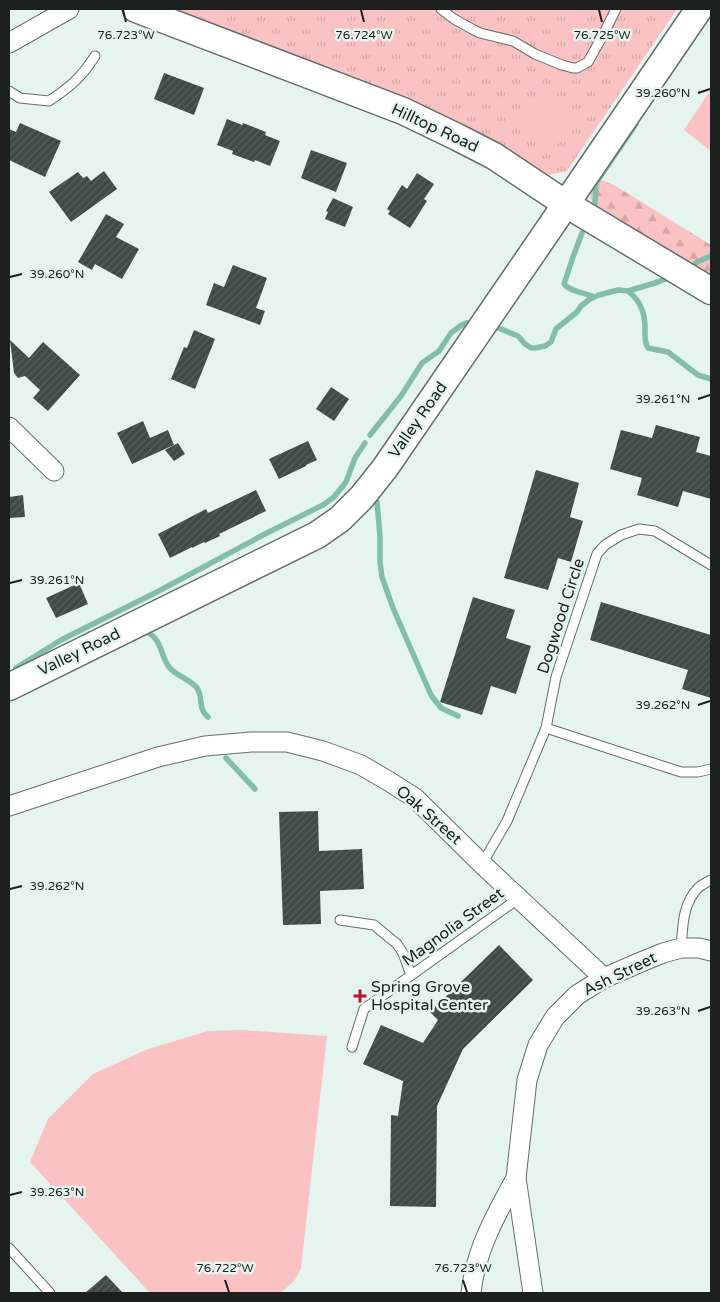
<svg xmlns="http://www.w3.org/2000/svg" width="720" height="1302" font-family="'Varela Round',sans-serif">
<style>
.grass{fill:url(#grass-tufts)}
.forest{fill:url(#forest-firs)}
.pitch{fill:#fac2c2}
.lines{fill:none;stroke-linecap:round;stroke-linejoin:round}
.stream{stroke:#83beac;stroke-width:5.5}
.building{fill:url(#building-hatch)}
.lane-casing{stroke:#636f6b;stroke-width:11}
.street-casing{stroke:#636f6b;stroke-width:21}
.secondary-casing{stroke:#636f6b;stroke-width:29}
.lane{stroke:#fff;stroke-width:9}
.street{stroke:#fff;stroke-width:19}
.secondary{stroke:#fff;stroke-width:26}
.ticks{fill:none;stroke:#1c2120;stroke-width:2}
.poi-dot{fill:#af1b34;stroke:#e5f4ef;stroke-width:2}
.labels{text-anchor:middle;dominant-baseline:central;stroke-width:5;stroke-linejoin:round;paint-order:stroke}
.street-label{font-size:16px;fill:#1c2120;stroke:#e5f4ef}
.poi-label{font-size:16px;fill:#1c2120;stroke:#e5f4ef;text-anchor:start}
.ticks-label{font-size:12px;text-anchor:middle;fill:#1c2120;stroke:#e5f4ef;stroke-width:5;stroke-linejoin:round;paint-order:stroke}
</style>
<defs>
<pattern id="grass-tufts" width="24" height="20" patternUnits="userSpaceOnUse" patternTransform="scale(1.25)"><rect width="24" height="20" fill="#fac2c2"/><path d="M3 7l-1-3M5 7V3M7 7l1-3M15 17l-1-3M17 17v-4M19 17l1-3" fill="none" stroke="#d6a6a6"/></pattern>
<pattern id="forest-firs" width="22" height="20" patternUnits="userSpaceOnUse" patternTransform="scale(1.25)"><rect width="22" height="20" fill="#fac2c2"/><path d="M5 1l3.5 6h-7zM16 11l3.5 6h-7z" fill="#d6a6a6"/></pattern>
<pattern id="building-hatch" width="6" height="6" patternUnits="userSpaceOnUse" patternTransform="scale(1.25)"><rect width="6" height="6" fill="#3e4a46"/><path d="M-1 1l2-2M0 6l6-6M5 7l2-2" fill="none" stroke="#57615e"/></pattern>
</defs>
<rect width="100%" height="100%" fill="#e5f4ef"/>
<polygon class="grass" points="164,9 677,9 567,171 549,175 474,132"/>
<polygon class="forest" points="596,180 601,180 614,185 711,245 711,277 598,209 590,198 592,187"/>
<g class="pitch">
<polygon points="711,89 711,151 684,130"/>
<path d="M536,101C553,99 578,114 568,134C556,157 518,140 524,116C525,108 529,104 536,101Z"/>
<polygon points="242,1030 327,1036 301,1268 295,1280 281,1293 150,1293 30,1162 48,1119 93,1074 148,1049 208,1031"/>
</g>
<g class="lines">
<g class="stream">
<polyline points="595,203 596,183 636,124"/>
<path d="M582,233L573,257L564,284C570,292 584,292 594,297"/>
<polyline points="693,266 697,262 711,256"/>
<path d="M628,291C640,300 645,313 645,328C645,335 644,341 648,348L668,352L698,375L711,379"/>
<polyline points="491,325 518,336 525,344 531,348 535,348 545,346 551,342 556,329 577,312 581,306 590,299 599,295 618,290 628,291 658,282 672,276"/>
<polyline points="370,435 401,396 422,363 439,351 451,333 460,326 466,323 474,323"/>
<polyline points="377,502 380,536 380,562 382,577 393,608 431,695 441,708 458,716"/>
<path d="M149,633C152,635 155,638 157,641C162,649 163,659 169,667C176,676 190,679 197,688C204,699 197,708 208,717"/>
<polyline points="16,668 61,640 155,593 263,535 323,505 334,497 346,482 355,458 365,443"/>
<polyline points="226,758 255,789"/>
</g>
</g>
<g class="building">
<polygon points="164,73 204,88 194,115 154,99"/>
<polygon points="227,119 242,125 243,123 266,132 265,135 280,141 270,166 255,160 254,162 232,154 233,151 217,145"/>
<polygon points="20,123 61,141 45,177 9,160 9,129 16,132"/>
<polygon points="311,150 347,163 336,192 301,178"/>
<polygon points="104,171 117,189 71,222 49,192 78,172 83,178 87,176 91,181"/>
<polygon points="417,173 434,184 424,199 427,201 410,228 388,214 390,211 387,209 402,185 407,189"/>
<polygon points="333,198 353,207 345,227 325,219 328,212 326,211"/>
<polygon points="106,214 124,224 116,237 139,249 122,279 95,264 92,270 78,262"/>
<polygon points="233,265 267,278 256,308 265,311 260,325 206,305 214,283 224,287"/>
<polygon points="194,330 215,339 195,389 171,379 184,347 187,348"/>
<polygon points="10,340 29,358 43,342 80,375 48,411 33,398 40,390 25,376 18,378 14,373"/>
<polygon points="331,387 349,399 334,421 316,409"/>
<polygon points="143,421 150,438 168,430 174,445 132,464 117,433"/>
<polygon points="656,425 700,437 696,452 711,456 711,499 683,491 678,507 637,495 642,478 610,469 621,430 652,438"/>
<polygon points="308,441 317,460 306,465 306,466 279,479 269,459"/>
<polygon points="178,443 185,454 174,461 165,450"/>
<polygon points="536,470 579,483 570,517 583,521 571,562 558,558 548,590 504,578"/>
<polygon points="256,490 266,511 219,534 220,536 205,543 204,542 192,548 192,547 170,558 158,534 206,509 208,513"/>
<polygon points="23,495 25,517 9,518 9,497"/>
<polygon points="79,583 88,604 56,618 46,598"/>
<polygon points="473,597 515,610 506,638 531,646 516,694 491,686 482,715 440,702"/>
<polygon points="601,602 711,635 711,698 682,689 688,670 590,640"/>
<polygon points="318,811 319,851 362,849 364,889 320,891 321,924 283,925 279,812"/>
<polygon points="499,945 533,980 463,1049 437,1106 436,1207 390,1206 391,1115 398,1116 403,1081 363,1064 381,1025 423,1043 438,1020 430,1012"/>
<polygon points="106,1275 123,1293 85,1293"/>
</g>
<g class="lines">
<g class="lane-casing">
<g id="lane">
<polyline points="441,9 454,19 472,29 480,33 513,41 535,54 562,65 573,68 577,68 588,62 602,37 616,9"/>
<path d="M9,91L20,98L49,101C70,87 81,78 95,56"/>
<polyline points="546,728 681,772 698,772 711,769"/>
<polyline points="482,864 507,821 546,728 556,677 597,554 605,545 621,535 639,529 655,531 711,565"/>
<polyline points="340,920 374,925 397,944 403,953 411,975"/>
<path d="M681,948C683,927 682,905 698,888C701,885 707,882 711,880"/>
<polyline points="352,1047 364,1009 519,898"/>
<polyline points="9,1248 50,1293"/>
</g>
</g>
<g class="street-casing">
<g id="street">
<polyline points="9,43 69,9"/>
<polyline points="9,427 54,471"/>
<polyline points="9,806 158,757 205,746 251,742 287,742 323,751 361,765 390,782 415,798 482,864 604,978"/>
<path d="M471,1293C475,1252 496,1214 516,1178"/>
<polyline points="533,1293 516,1178 527,1080 538,1045 555,1017 577,995 604,978 641,962 663,953 681,948 699,948 711,951"/>
</g>
</g>
<g class="secondary-casing">
<g id="secondary">
<polyline points="136,9 403,111 457,137 494,156 566,204 711,291"/>
<polyline points="9,687 317,535 340,519 362,497 385,468 566,204 699,9"/>
</g>
</g>
<use href="#lane" class="lane"/>
<use href="#street" class="street"/>
<use href="#secondary" class="secondary"/>
</g>
<path class="ticks" d="M123,10L126,22M361,10L364,22M599,10L602,22M698,93L710,89M10,277L22,274M698,399L710,395M10,583L22,580M698,705L710,701M10,889L22,886M698,1011L710,1007M10,1195L22,1192M225,1280L229,1292M463,1280L467,1292"/>
<path class="poi-dot" d="M357.5 988.5h5v5h5v5h-5v5h-5v-5h-5v-5h5z"/>
<g class="labels">
<g class="street-label">
<text transform="translate(435 128) rotate(25)">Hilltop Road</text>
<text transform="translate(418 420) rotate(-55)">Valley Road</text>
<text transform="translate(561 616) rotate(-72)">Dogwood Circle</text>
<text transform="translate(79 652) rotate(-26)">Valley Road</text>
<text transform="translate(429 815) rotate(41)">Oak Street</text>
<text transform="translate(453 927) rotate(-36)">Magnolia Street</text>
<text transform="translate(620 974) rotate(-26)">Ash Street</text>
</g>
<g class="poi-label">
<text x="371" y="987">Spring Grove<tspan x="371" dy="18">Hospital Center</tspan></text>
</g>
</g>
<g class="ticks-label">
<text x="126" y="39">76.723°W</text>
<text x="364" y="39">76.724°W</text>
<text x="602" y="39">76.725°W</text>
<text x="663" y="97">39.260°N</text>
<text x="57" y="278">39.260°N</text>
<text x="663" y="403">39.261°N</text>
<text x="57" y="584">39.261°N</text>
<text x="663" y="709">39.262°N</text>
<text x="57" y="890">39.262°N</text>
<text x="663" y="1015">39.263°N</text>
<text x="57" y="1196">39.263°N</text>
<text x="225" y="1272">76.722°W</text>
<text x="463" y="1272">76.723°W</text>
</g>
<rect width="720" height="1302" fill="none" stroke="#1c2120" stroke-width="20"/>
</svg>
